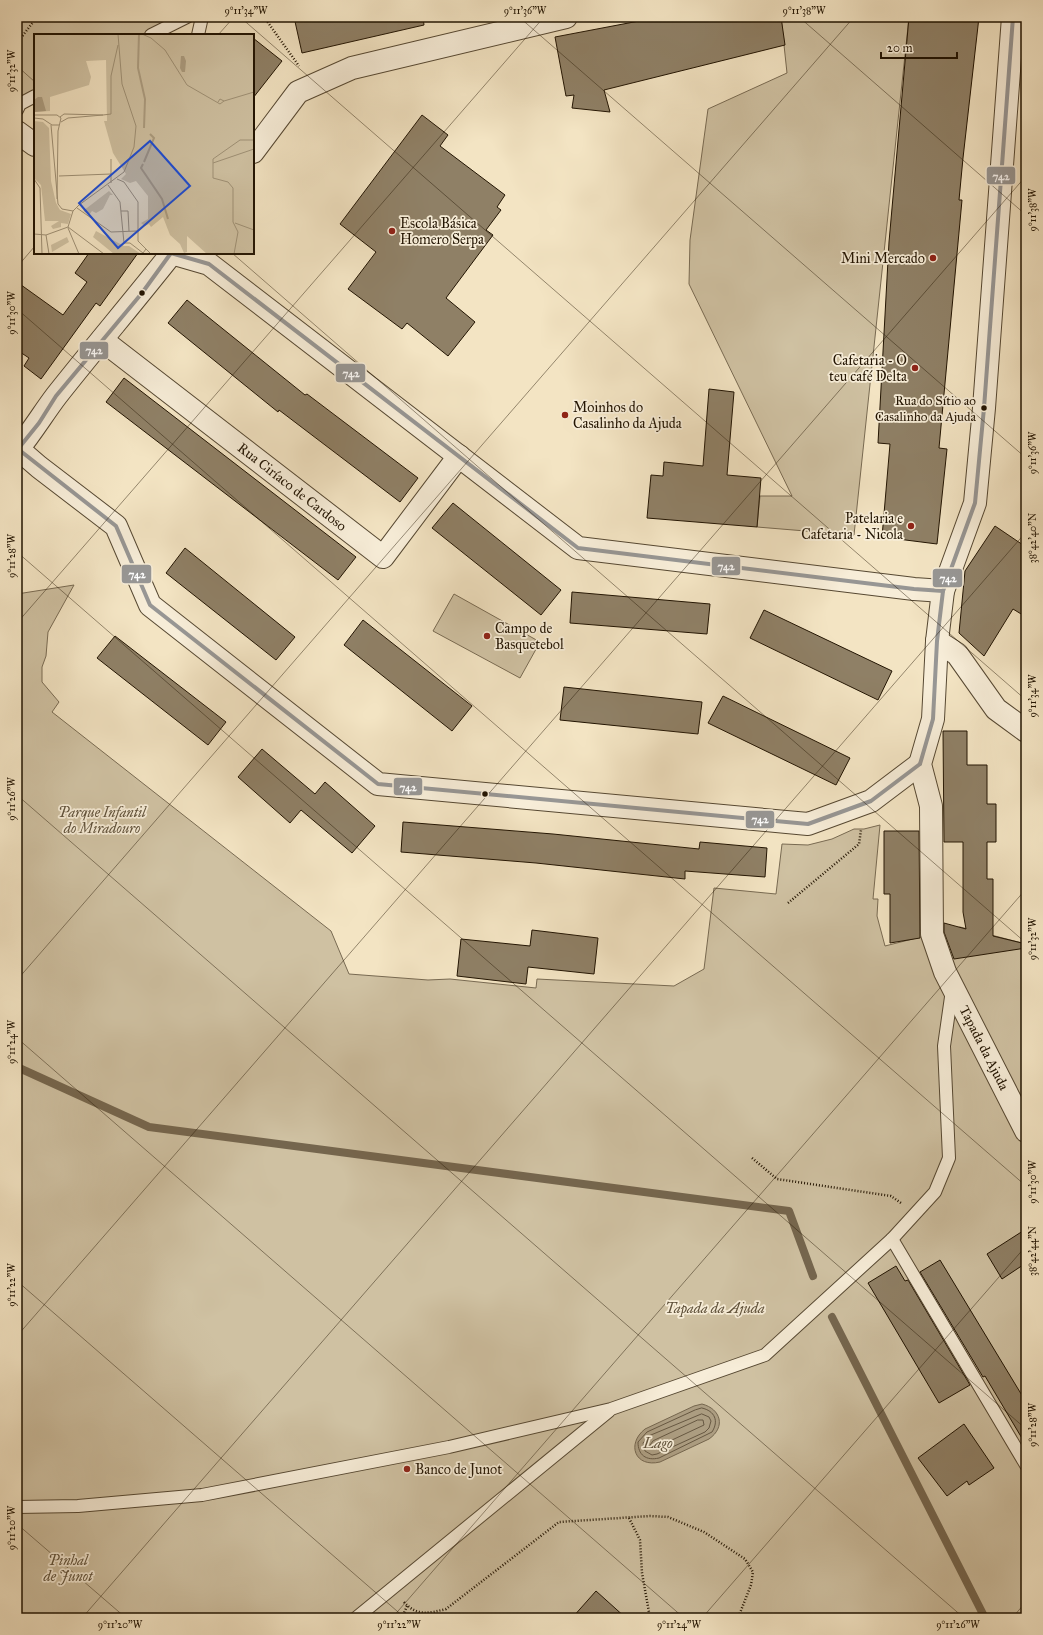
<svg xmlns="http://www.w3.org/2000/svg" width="1043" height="1635" font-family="'IM FELL Great Primer',serif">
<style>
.green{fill:#cfc1a2;stroke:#786a52}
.water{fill:#ac9d81;stroke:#75664e}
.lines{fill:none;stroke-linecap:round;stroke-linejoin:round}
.shore{stroke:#675842;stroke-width:1}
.stream{stroke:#75664e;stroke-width:8}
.building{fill:#8f8066;stroke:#221402}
.service-casing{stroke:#564832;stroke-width:14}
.minor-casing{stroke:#564832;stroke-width:24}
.path{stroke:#221402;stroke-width:2.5;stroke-dasharray:1 2;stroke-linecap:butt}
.service{stroke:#f7edd8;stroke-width:12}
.minor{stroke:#f7edd8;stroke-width:22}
.bus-1-casing{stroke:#f7edd8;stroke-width:7}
.bus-1{stroke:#979694;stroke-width:4}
.ticks{fill:none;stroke:#221402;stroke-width:1;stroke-opacity:0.45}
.poi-dot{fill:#8f2418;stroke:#f7edd8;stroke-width:1.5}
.bus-dot{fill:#221402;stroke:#f7edd8;stroke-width:1.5}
.labels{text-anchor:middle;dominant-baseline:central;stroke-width:3.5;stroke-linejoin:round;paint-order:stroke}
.bus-label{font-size:13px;fill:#221402;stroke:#f7edd8;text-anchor:end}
.poi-label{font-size:14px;fill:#221402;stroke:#f7edd8;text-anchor:start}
.street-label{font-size:14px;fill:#221402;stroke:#f7edd8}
.park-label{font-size:14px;font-style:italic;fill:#5f513a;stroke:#f7edd8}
.water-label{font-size:15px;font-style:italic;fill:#60523b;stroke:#f7edd8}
.inset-river{fill:none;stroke:#ac9d81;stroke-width:2}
.inset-road{fill:none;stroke:#9f9176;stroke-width:1}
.view{fill:#1d4ed8;fill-opacity:0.15;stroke:#1d4ed8;stroke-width:2}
.inset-edge{fill:none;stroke:#221402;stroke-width:2}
.line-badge{stroke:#f7edd8;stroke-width:1.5}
.badge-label{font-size:11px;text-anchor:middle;font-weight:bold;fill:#fff}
.neatline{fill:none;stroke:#221402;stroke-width:1.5}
.ticks-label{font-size:10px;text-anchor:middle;fill:#221402}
</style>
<rect width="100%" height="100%" fill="#f3e4c3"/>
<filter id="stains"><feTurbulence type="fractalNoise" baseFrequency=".005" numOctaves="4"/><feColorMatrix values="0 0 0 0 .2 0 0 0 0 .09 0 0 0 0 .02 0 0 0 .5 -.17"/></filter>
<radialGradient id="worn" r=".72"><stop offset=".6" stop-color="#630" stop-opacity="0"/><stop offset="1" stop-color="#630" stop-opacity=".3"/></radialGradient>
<g class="green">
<polygon points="17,17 184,17 150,35 35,35 35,96 17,104"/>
<polygon points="781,17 909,17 854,535 757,527 760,496 792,496 689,284 690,240 708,109 787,73"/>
<polygon points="74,585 48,632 46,656 42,667 42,682 59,702 52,712 331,931 349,974 428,980 450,979 536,988 537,979 674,986 704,969 714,888 776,894 782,844 808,845 832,839 854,829 864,829 880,825 873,899 878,899 877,916 885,946 960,927 1026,944 1026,1618 17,1618 17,594"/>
<polygon points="454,594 540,642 520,678 433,631"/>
</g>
<path class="water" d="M702,1404C721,1409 726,1427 709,1439L660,1462C635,1468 626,1444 645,1429L694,1406Z"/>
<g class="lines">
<g class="shore">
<path d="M702,1408C715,1411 719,1421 712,1432L659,1458C646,1461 638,1455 638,1442L647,1432L695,1410Z"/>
<polygon points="702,1414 709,1417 711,1421 709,1428 705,1432 657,1454 652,1455 645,1451 643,1443 649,1436"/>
<polygon points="698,1420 703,1420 704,1425 655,1448 650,1447 650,1445 653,1441"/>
</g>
<g class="stream">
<polyline points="17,1067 149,1127 789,1211 813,1276"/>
<polyline points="832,1317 985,1618"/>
</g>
</g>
<g class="building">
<polygon points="294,17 423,17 424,25 302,53"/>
<polygon points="660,17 683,17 685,21 705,17 781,17 785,45 604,90 610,112 572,108 574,95 566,96 555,37"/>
<polygon points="909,17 979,17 963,158 959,200 962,200 939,448 947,449 937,544 882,537 890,444 878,443 889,242"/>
<polygon points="253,38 282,61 253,98"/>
<polygon points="422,115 448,135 440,146 505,195 497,207 501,210 486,230 493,235 446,298 475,322 448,356 407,323 402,329 348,289 376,252 340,224"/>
<polygon points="89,253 138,253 100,306 96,303 41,379 24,366 29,358 17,350 17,282 63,315 87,282 75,273"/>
<polygon points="187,300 305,395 307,394 418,478 400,502 279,410 278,412 168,323"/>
<polygon points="124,378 356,557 338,580 106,402"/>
<polygon points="709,389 734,392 727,475 761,478 757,527 647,518 651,475 663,476 664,462 703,466"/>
<polygon points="453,503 561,590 541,615 432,528"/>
<polygon points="995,526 1026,547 1026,617 1013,609 984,656 959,633 965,571"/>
<polygon points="185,548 295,637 276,660 166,573"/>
<polygon points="572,592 710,604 707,634 570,623"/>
<polygon points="764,610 892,671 878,700 750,638"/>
<polygon points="363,620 472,706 452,731 344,645"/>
<polygon points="115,636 226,722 208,745 97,658"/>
<polygon points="564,687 702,702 698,734 560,720"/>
<polygon points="723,696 850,758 836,785 708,723"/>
<polygon points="943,731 967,731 967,765 987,765 987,804 996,804 996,842 987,842 987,879 993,879 993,936 1026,944 1026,948 954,959 944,932 944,923 966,929 963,912 963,842 944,842"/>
<polygon points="262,749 315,794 325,782 375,826 352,853 301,810 290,823 238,777"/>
<polygon points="403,822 553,834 699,849 700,842 767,848 765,877 685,871 685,879 536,863 401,852"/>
<polygon points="884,831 919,831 920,938 890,943 890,894 884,894"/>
<polygon points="532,930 598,938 594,974 528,967 526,984 457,976 461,939 530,946"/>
<polygon points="1026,1229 1026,1263 1002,1279 987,1254"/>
<polygon points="940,1260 1026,1402 1026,1445 985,1376 983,1377 920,1272"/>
<polygon points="896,1266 905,1281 908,1280 970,1385 939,1403 868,1283"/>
<polygon points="964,1424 994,1468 969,1485 967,1481 947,1496 918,1458"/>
<polygon points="596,1591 626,1618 572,1618"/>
</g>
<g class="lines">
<g class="service-casing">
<g id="service">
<polyline points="151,35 187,17"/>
<polyline points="198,35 202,17"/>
<polyline points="17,110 20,104 35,96"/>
<polyline points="892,1239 1026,1465"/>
<polyline points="17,1507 78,1506 202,1495 449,1447 611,1409 765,1355 892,1239 935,1192 949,1158 944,1046 952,990"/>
<polyline points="356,1618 609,1411"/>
</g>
</g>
<g class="minor-casing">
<g id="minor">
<polyline points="1013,17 984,408 975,503 943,591 937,641 933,719 920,764 931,806 932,934 945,972 1026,1131"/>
<polyline points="17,132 35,145"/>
<polyline points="253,152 298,92 352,68 566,17"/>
<polyline points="171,253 209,264 578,548 914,589 943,591"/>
<polyline points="102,340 383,557 459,456"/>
<polyline points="17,448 39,467 116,526 150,605 378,784 808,824 871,801 920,764"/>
<path d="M18,449C32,432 44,412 57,395C95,347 134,301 172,253"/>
<polyline points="937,641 957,654 996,709 1026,731"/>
</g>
</g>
<g class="path">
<polyline points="264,17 299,66"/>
<polyline points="17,43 37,17"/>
<polyline points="788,903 859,844 861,830"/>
<polyline points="752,1158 777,1179 891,1196 901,1203"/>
<polyline points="629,1518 640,1540 642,1573 650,1618"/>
<path d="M404,1602C417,1617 430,1613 446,1609L559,1522L650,1516L668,1517L704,1532L745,1559L753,1572L751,1585L738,1618"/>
<polyline points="402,1618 407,1606"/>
</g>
<use href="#service" class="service"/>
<use href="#minor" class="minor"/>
<g class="bus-1-casing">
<g id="bus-1">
<polyline points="171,253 209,264 578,548 914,589 943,591"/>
<polyline points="18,449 116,526 150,605 378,784 808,824 871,801 920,764"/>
<polyline points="18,449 39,423 56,396 142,293 171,253"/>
<polyline points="920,764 933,719 937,641 943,591 975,503 984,408 1013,17"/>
</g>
</g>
<use href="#bus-1" class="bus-1"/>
</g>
<path class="ticks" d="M240,17L1026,700M519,17L1026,458M799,17L1026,215M218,35L234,17M17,66L35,82M232,253L1026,943M17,267L35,246M17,309L1026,1186M17,552L1026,1429M17,623L544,17M17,795L964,1618M17,980L854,17M17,1038L684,1618M17,1281L405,1618M17,1336L1026,176M17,1524L126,1618M82,1618L1026,532M392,1618L1026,889M702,1618L1026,1246M1012,1618L1026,1602"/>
<g class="poi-dot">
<circle cx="392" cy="231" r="4"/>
<circle cx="933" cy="258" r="4"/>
<circle cx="915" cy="368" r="4"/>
<circle cx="565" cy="415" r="4"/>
<circle cx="911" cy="526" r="4"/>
<circle cx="487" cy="636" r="4"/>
<circle cx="407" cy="1469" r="4"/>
</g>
<g class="bus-dot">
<circle cx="142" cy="293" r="3.5"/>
<circle cx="984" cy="408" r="3.5"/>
<circle cx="485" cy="794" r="3.5"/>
</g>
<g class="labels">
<g class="bus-label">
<text x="976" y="401">Rua do Sítio ao<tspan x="976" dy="16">Casalinho da Ajuda</tspan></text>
</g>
<g class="poi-label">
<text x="400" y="223">Escola Básica<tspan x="400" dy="16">Homero Serpa</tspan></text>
<text x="925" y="258" text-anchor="end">Mini Mercado</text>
<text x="907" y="360" text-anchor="end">Cafetaria - O<tspan x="907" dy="16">teu café Delta</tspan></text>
<text x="573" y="407">Moinhos do<tspan x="573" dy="16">Casalinho da Ajuda</tspan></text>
<text x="903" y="518" text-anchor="end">Patelaria e<tspan x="903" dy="16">Cafetaria - Nicola</tspan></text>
<text x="495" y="628">Campo de<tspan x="495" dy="16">Basquetebol</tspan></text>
<text x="415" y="1469">Banco de Junot</text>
</g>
<g class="street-label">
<text transform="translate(292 487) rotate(38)">Rua Ciríaco de Cardoso</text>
<text transform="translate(984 1048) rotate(63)">Tapada da Ajuda</text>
</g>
<g class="park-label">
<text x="102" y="812">Parque Infantil<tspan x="102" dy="16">do Miradouro</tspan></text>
<text x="715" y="1308">Tapada da Ajuda</text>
<text x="68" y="1560">Pinhal<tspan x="68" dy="16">de Junot</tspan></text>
</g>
<g class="water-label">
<text x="658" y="1443">Lago</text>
</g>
</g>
<g transform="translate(34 34)">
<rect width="220" height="220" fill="#f3e4c3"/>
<path d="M0,0H220V220H173L153,202V218L150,219L146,210L136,201L129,183L117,193L115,190L111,192L107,189L114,185V162L102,147L96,149L87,145L92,140L79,119L70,87H73L72,26L52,27L57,43L55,51L16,63V77L0,78ZM0,87L9,88L15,94L17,147L22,169L26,176L37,180L34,190L27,189V193L19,195L17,192L25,187H11L7,151L0,144ZM75,157L79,161H76L69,175L62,179L58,177L55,181L49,177ZM62,197L90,212H95L107,220H80L59,203ZM33,203L35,208L18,218L17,211Z" fill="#cfc1a2"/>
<path d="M147,22H150L152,27L151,38H148L146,34ZM4,63H8L12,77L0,78V66Z" fill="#ac9d81"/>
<path class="inset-river" d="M105,0L104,34L111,65L110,94M110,128L120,104L116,100M109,130L107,134L128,165L134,185"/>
<path class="inset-road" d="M108,0L117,4L131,16L153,51L186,70L190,67M184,68L186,65L190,67L220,58M0,81H23L27,84L24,97L23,165M69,81L77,80V42L84,11M26,83L30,80L69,81L34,84L27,88M0,84L9,85L18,91H25M17,91L24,170L28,175L39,177M179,129L220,115M25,142L77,140M0,145L6,154L8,220M83,145L90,148L104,168V207L117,220M77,149V125M74,151L86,168L90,209H96L109,219L112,215M43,174L77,198L103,197M87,177H94L95,197M201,189L220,196M34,193L39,177L45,171L90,138L100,113L102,92L88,50L84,0M34,194L45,220M0,200L12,201L34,193L70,220M12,201L15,220M200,220L204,198L199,188V154L194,148L179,144V125L206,106H220"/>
<path class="view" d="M116,107L156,152L84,214L45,169Z"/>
<rect width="220" height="220" class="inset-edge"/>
</g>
<g class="line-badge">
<rect x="986" y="166" width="30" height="19" rx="4" fill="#979694"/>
<rect x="79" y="341" width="30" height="19" rx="4" fill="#979694"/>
<rect x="335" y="363" width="31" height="20" rx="4" fill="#979694"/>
<rect x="711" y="556" width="30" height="20" rx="4" fill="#979694"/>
<rect x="121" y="564" width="31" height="20" rx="4" fill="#979694"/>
<rect x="932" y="568" width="31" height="20" rx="4" fill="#979694"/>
<rect x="393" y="777" width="30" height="19" rx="4" fill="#979694"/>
<rect x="745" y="810" width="30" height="19" rx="4" fill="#979694"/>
</g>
<g class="badge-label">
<text x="1001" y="180">742</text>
<text x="94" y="354">742</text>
<text x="351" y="377">742</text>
<text x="726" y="570">742</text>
<text x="137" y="578">742</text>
<text x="948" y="582">742</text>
<text x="408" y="791">742</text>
<text x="760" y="823">742</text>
</g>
<rect width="1043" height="1635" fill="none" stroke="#f3e4c3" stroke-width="44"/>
<path d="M881 52v6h76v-6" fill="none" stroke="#221402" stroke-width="2"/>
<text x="887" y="52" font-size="12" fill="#221402" stroke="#f7edd8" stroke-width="3" paint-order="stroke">20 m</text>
<rect x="22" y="22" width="999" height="1591" class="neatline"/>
<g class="ticks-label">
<text x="246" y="14">9°11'34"W</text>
<text x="525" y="14">9°11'36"W</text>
<text x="804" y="14">9°11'38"W</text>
<text transform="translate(11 71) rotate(-90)" y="4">9°11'32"W</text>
<text transform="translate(1032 210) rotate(-90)" y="4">9°11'38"W</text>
<text transform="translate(11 313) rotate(-90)" y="4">9°11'30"W</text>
<text transform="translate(1032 453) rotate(-90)" y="4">9°11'36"W</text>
<text transform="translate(1032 538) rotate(-90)" y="4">38°42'40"N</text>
<text transform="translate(11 556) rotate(-90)" y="4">9°11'28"W</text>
<text transform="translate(1032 696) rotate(-90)" y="4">9°11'34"W</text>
<text transform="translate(11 799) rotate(-90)" y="4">9°11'26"W</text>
<text transform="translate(1032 939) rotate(-90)" y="4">9°11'32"W</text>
<text transform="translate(11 1042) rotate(-90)" y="4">9°11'24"W</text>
<text transform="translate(1032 1182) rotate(-90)" y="4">9°11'30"W</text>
<text transform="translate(1032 1251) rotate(-90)" y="4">38°42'44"N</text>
<text transform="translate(11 1285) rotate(-90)" y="4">9°11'22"W</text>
<text transform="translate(1032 1425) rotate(-90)" y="4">9°11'28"W</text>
<text transform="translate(11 1528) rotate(-90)" y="4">9°11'20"W</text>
<text x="120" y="1628">9°11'20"W</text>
<text x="399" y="1628">9°11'22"W</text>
<text x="679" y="1628">9°11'24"W</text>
<text x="958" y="1628">9°11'26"W</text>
</g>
<rect width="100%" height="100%" filter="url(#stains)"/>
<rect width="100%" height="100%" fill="url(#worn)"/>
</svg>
